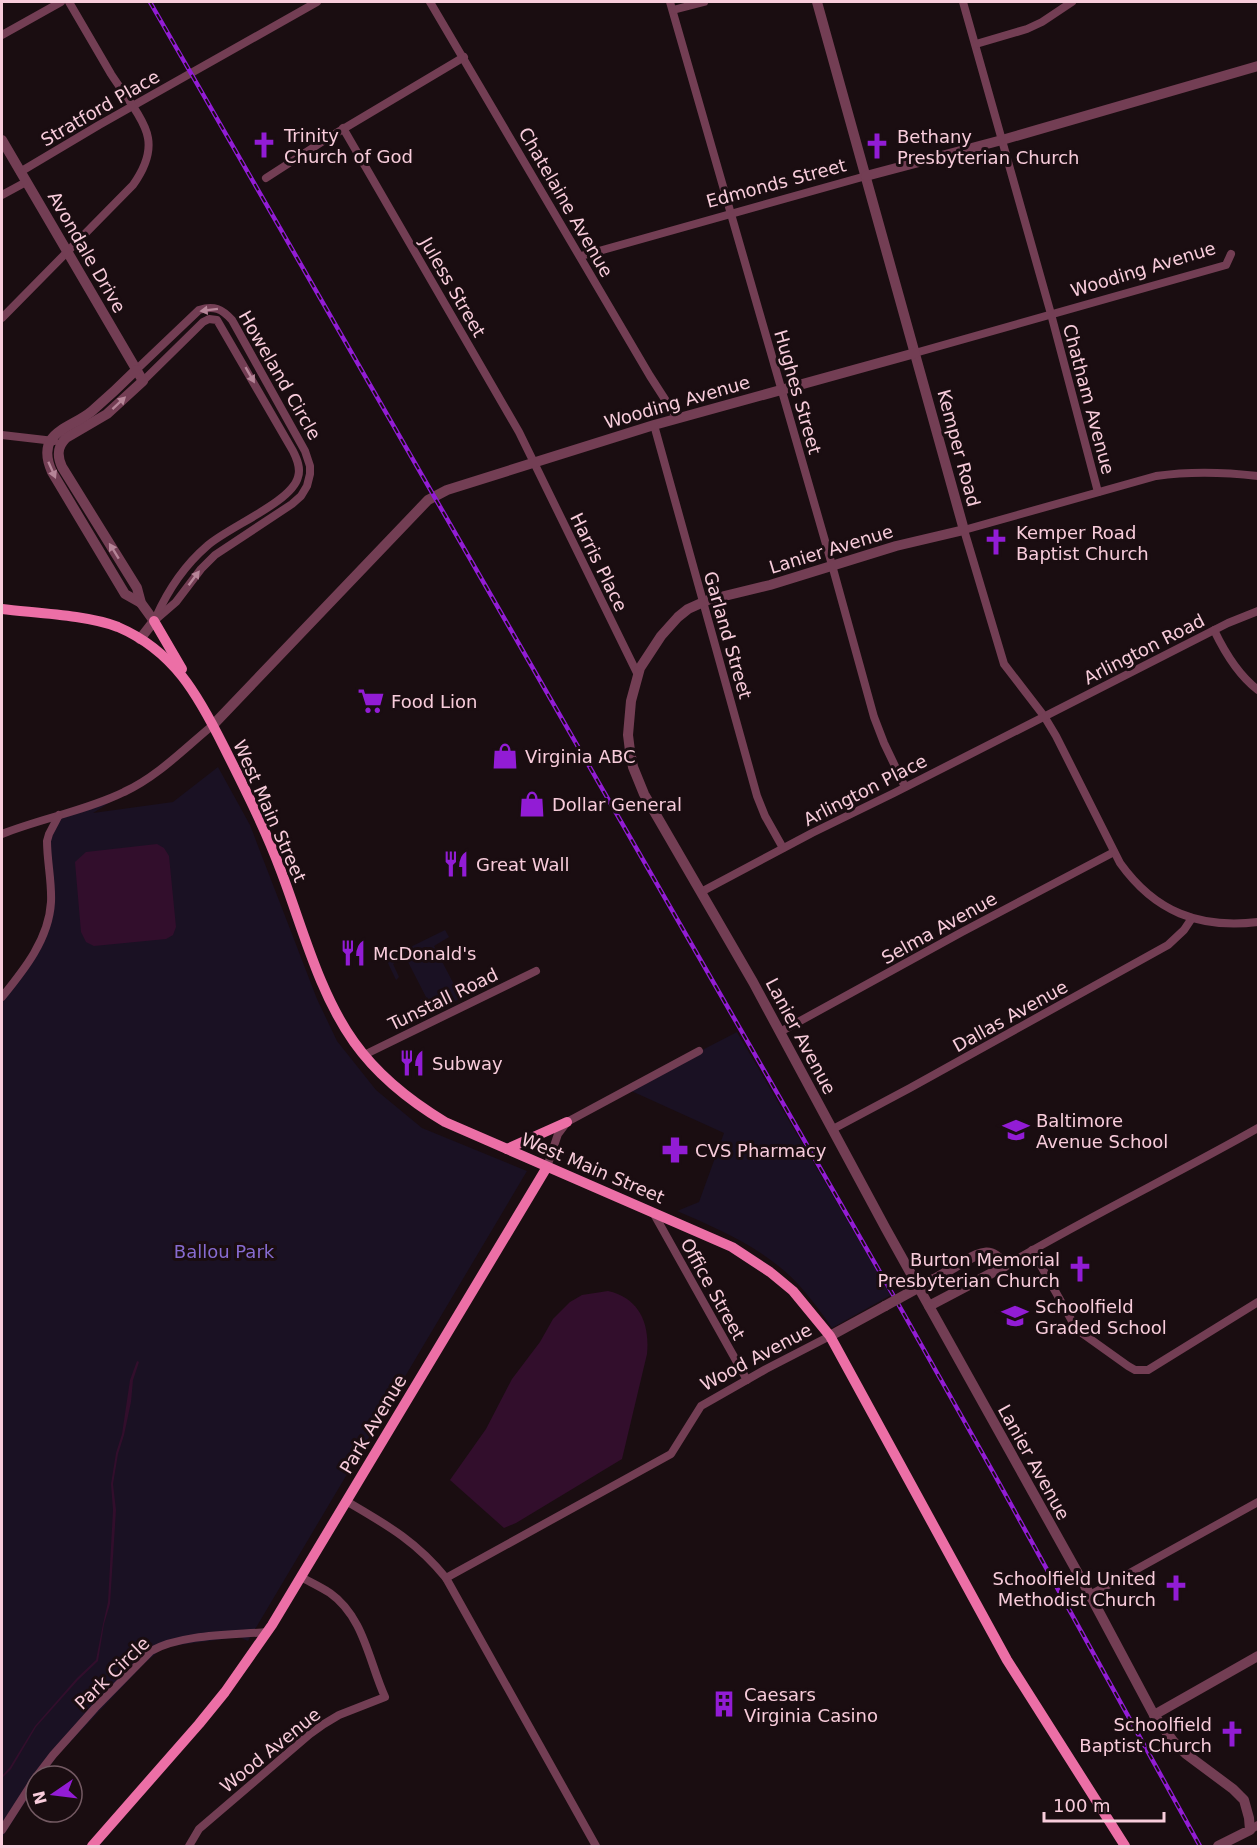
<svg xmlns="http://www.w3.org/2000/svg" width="1260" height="1848" font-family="'DejaVu Sans',sans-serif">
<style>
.green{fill:#1a1123}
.water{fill:#320e2c}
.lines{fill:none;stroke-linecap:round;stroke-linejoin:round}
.minor{stroke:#733e54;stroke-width:8}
.tertiary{stroke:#733e54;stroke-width:10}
.secondary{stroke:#ec6fa6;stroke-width:10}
.rail-casing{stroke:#921cd5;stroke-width:4.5}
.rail{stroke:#1a0d11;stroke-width:2;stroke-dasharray:7;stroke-linecap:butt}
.tertiary-bridge{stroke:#733e54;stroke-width:10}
.oneway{fill:#b68598}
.labels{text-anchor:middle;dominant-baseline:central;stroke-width:6;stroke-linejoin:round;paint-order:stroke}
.street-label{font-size:18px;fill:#f8ccdb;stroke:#1a0d11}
.poi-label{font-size:18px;fill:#f8ccdb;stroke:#1a0d11;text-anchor:start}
.park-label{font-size:18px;fill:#876bd0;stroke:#1a0d11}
</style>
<rect width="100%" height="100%" fill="#1a0d11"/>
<g class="green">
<polygon points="218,767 250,825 317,999 337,1041 376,1090 422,1128 527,1171 248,1641 239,1637 172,1646 160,1650 144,1664 57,1756 42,1776 36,1776 36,1785 2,1838 2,997 39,945 50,913 49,834 59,815 97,804 153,775 93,813 173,802"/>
<polygon points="445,930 449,937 434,946 461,998 429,1014 420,1000 426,997 407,960 401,963 400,960 393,964 399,977 396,980 386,959"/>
<path d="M737,1032L891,1295L832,1328C821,1312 810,1297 797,1283C765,1249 719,1229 677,1211L699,1202L724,1133L627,1089Z"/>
</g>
<g class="water">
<polygon points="157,844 164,848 169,856 176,927 173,935 166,939 94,946 86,942 81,932 75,862 86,852"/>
<path d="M608,1291C639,1298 650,1323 647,1354L622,1459L516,1523L504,1528L450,1480L486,1429L512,1379L540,1342L553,1319L570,1302L582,1295Z"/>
<polygon points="137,1361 139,1362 133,1380 131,1402 124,1435 118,1454 113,1484 116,1510 110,1604 104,1624 98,1661 78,1680 36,1727 11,1769 2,1778 2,1776 10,1767 35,1726 77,1678 96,1660 103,1624 108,1602 113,1510 111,1484 116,1453 122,1434 130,1380"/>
</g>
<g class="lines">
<g class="minor">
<polyline points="430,2 650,376 677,418"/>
<polyline points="670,2 832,565 874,717 884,743 905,787"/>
<polyline points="963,2 1051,314 1098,492"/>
<polyline points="673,10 704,2"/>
<polyline points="2,35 61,2"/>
<polyline points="976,44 1027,29 1042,22 1072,2"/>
<polyline points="343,128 519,432 638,675"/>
<polyline points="20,172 99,125 317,2"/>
<polyline points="266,178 328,138 464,57"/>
<polyline points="2,195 26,182"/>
<polyline points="581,256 866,176"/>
<path d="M2,318L133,185C143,171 151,155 148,138C145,119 121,90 111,74C97,50 83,26 69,2"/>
<polyline points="915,353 1226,265 1231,254"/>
<path d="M136,370L199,310C214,305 222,309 232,320L305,451L310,466V474L307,486L301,496L292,504L215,555L201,569L176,602L154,621"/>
<path d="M143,381L203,322L209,319L217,320L293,451C297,459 301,468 298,477C292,502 228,527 207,546C185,565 168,590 156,617"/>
<polyline points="654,425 757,796 765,816 783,848"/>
<polyline points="2,435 54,441"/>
<path d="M1258,476C1224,472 1190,471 1156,476L964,530L1004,664L1044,716L1056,736L1120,863C1155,912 1199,929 1258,922"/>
<path d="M1214,630C1225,653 1238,675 1258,690"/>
<path d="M2,834C42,818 85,811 124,792C157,777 185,748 213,725"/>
<polyline points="701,892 812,833 894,793 1228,623 1258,611"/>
<path d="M2,997C24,970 49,939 51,902C52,882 47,861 47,841L49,834L59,815"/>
<polyline points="780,1032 962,932 1114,852"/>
<polyline points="364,1055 536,971"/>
<polyline points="833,1129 910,1088 1168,945 1184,930 1192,918"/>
<polyline points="547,1167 558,1134 567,1122 699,1051"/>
<polyline points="654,1214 747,1380"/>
<polyline points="1032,1250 1072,1321 1079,1331 1128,1366 1135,1370 1148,1370 1258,1302"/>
<path d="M1005,1266C1088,1217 1175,1175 1258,1128"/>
<path d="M346,1501C387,1525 416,1541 446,1578L596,1846"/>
<polyline points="446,1578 671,1454 701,1406 766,1369 830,1336"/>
<polyline points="1090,1595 1258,1502"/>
<path d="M37,1776L53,1755L95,1708L151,1651C181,1634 233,1635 267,1632"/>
<polyline points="2,1830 36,1777"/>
<polyline points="1250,1830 1258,1825"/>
<path d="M189,1846L199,1829L310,1734L324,1724L339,1715L385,1697C369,1662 364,1617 330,1593C321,1587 310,1582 301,1577"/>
</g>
<g class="tertiary">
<polyline points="817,2 964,530 896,546 770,585 708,600 688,609 678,617 661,636 640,668 631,701 628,735 630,751 633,767 644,794 753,982 886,1229 1090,1595 1154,1715 1173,1741 1186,1754 1233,1789 1244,1800 1249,1818 1250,1830 1218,1846"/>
<path d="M2,140L143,381L107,414L66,438C57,447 57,456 62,467L137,588L141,603L154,621L140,639"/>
<polyline points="866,176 1002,140 1258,66"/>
<path d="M136,370C122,384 107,398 92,411C71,429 34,431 52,472L125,594L141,603"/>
<polyline points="213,725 428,500 447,490 654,425 915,353"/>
<path d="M929,1306L1005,1266C991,1243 978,1254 960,1264C951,1269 943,1274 934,1279"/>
<polyline points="830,1336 885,1306"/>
<polyline points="1154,1715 1258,1656"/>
</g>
<g class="secondary">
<path d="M2,609C35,613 88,615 118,627C174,651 198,695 224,747C244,787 265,828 281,871C302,926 319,993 354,1042C378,1076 410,1101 445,1122L732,1247L770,1272L793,1291L830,1336L1007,1660L1125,1846"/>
<polyline points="154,621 182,669"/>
<polyline points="507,1149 567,1122"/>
<polyline points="92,1846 199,1724 225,1692 272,1625 547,1167"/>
</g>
<g class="rail-casing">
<polyline id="rail" points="150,2 892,1293 993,1472 1200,1846"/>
</g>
<use href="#rail" class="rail"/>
<polyline class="tertiary-bridge" points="885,1306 934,1279"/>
</g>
<defs><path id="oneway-solid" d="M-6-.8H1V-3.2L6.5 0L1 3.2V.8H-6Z" transform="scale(1.5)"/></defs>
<g class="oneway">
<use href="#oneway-solid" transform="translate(209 310) rotate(173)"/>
<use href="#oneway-solid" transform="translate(250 375) rotate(60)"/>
<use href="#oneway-solid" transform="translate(119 403) rotate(-43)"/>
<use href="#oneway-solid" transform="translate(52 470) rotate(66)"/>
<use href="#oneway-solid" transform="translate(114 551) rotate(-122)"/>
<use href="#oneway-solid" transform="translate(194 578) rotate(-53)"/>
</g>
<defs>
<g id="church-bare" transform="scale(2.07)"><path d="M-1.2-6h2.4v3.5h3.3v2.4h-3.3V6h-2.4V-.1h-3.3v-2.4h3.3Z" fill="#921cd5" stroke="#1a0d11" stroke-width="2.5" paint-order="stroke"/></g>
<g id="supermarket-bare" transform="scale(2.07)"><path d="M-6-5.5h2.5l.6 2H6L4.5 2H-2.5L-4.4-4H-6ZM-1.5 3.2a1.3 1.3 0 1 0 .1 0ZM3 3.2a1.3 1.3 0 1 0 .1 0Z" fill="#921cd5" stroke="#1a0d11" stroke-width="2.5" paint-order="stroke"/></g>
<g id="shop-bare" transform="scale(2.07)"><path d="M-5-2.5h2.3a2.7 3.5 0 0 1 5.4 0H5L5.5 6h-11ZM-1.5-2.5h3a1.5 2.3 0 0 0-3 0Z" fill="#921cd5" stroke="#1a0d11" stroke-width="2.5" paint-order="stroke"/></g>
<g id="restaurant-bare" transform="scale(2.07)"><path d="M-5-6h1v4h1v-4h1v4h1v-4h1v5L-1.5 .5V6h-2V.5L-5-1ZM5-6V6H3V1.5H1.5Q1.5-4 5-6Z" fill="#921cd5" stroke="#1a0d11" stroke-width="2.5" paint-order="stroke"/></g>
<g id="school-bare" transform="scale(2.07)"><path d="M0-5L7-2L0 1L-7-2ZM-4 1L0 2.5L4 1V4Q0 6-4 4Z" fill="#921cd5" stroke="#1a0d11" stroke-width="2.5" paint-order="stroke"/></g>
<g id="pharmacy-bare" transform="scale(2.07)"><path d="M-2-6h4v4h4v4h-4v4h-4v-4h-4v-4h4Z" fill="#921cd5" stroke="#1a0d11" stroke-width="2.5" paint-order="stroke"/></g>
<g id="building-bare" transform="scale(2.07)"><path d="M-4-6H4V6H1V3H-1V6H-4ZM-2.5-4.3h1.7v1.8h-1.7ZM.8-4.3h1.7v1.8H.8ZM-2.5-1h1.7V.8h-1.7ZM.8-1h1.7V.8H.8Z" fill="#921cd5" stroke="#1a0d11" stroke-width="2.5" paint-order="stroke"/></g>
</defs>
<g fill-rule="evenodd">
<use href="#church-bare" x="264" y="145"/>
<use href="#church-bare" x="877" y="146"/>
<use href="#church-bare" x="996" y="542"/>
<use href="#supermarket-bare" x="371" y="701"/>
<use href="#shop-bare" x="505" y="756"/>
<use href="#shop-bare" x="532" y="804"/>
<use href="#restaurant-bare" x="456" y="864"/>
<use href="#restaurant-bare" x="353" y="953"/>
<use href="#restaurant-bare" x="412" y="1063"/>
<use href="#school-bare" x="1016" y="1130"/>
<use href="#pharmacy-bare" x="675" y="1150"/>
<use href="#church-bare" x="1080" y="1269"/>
<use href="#school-bare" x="1015" y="1316"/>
<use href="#church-bare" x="1176" y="1588"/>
<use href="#building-bare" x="724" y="1704"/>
<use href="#church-bare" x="1232" y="1734"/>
</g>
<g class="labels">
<g class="street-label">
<text transform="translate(100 108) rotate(-30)">Stratford Place</text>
<text transform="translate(776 183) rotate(-15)">Edmonds Street</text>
<text transform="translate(566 202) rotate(60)">Chatelaine Avenue</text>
<text transform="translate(87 252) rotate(60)">Avondale Drive</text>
<text transform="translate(1143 269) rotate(-17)">Wooding Avenue</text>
<text transform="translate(453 287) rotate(60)">Juless Street</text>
<text transform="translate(280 375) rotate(60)">Howeland Circle</text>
<text transform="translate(798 392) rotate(74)">Hughes Street</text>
<text transform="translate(1089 399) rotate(75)">Chatham Avenue</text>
<text transform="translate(677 402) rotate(-16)">Wooding Avenue</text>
<text transform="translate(959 448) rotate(75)">Kemper Road</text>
<text transform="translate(831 549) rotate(-17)">Lanier Avenue</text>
<text transform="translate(599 562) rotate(64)">Harris Place</text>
<text transform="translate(728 635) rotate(74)">Garland Street</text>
<text transform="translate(1144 649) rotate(-27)">Arlington Road</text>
<text transform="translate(865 790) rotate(-27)">Arlington Place</text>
<text transform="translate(270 811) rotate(66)">West Main Street</text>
<text transform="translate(939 928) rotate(-29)">Selma Avenue</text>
<text transform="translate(443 999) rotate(-26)">Tunstall Road</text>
<text transform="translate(1010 1016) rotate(-29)">Dallas Avenue</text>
<text transform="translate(801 1036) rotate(62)">Lanier Avenue</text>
<text transform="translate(593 1168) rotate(23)">West Main Street</text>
<text transform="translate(713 1289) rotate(61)">Office Street</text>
<text transform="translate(756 1357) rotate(-28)">Wood Avenue</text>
<text transform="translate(373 1424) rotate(-59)">Park Avenue</text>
<text transform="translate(1034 1462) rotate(61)">Lanier Avenue</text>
<text transform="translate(112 1673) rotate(-44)">Park Circle</text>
<text transform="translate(270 1750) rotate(-39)">Wood Avenue</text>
</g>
<g class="poi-label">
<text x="284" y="135">Trinity<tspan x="284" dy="21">Church of God</tspan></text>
<text x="897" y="136">Bethany<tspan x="897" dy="21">Presbyterian Church</tspan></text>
<text x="1016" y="532">Kemper Road<tspan x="1016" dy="21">Baptist Church</tspan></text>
<text x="391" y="701">Food Lion</text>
<text x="525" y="756">Virginia ABC</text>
<text x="552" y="804">Dollar General</text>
<text x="476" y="864">Great Wall</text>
<text x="373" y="953">McDonald's</text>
<text x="432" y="1063">Subway</text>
<text x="1036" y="1120">Baltimore<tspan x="1036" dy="21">Avenue School</tspan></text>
<text x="695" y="1150">CVS Pharmacy</text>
<text x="1060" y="1259" text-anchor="end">Burton Memorial<tspan x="1060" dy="21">Presbyterian Church</tspan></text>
<text x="1035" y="1306">Schoolfield<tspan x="1035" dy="21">Graded School</tspan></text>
<text x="1156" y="1578" text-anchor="end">Schoolfield United<tspan x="1156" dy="21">Methodist Church</tspan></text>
<text x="744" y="1694">Caesars<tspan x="744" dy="21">Virginia Casino</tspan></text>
<text x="1212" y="1724" text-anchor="end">Schoolfield<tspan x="1212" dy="21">Baptist Church</tspan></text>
</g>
<g class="park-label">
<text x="224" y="1251">Ballou Park</text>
</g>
</g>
<rect width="1260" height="1848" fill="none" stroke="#f8ccdb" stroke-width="6"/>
<g transform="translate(54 1794) rotate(256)"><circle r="28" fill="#1a0d11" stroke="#735962" stroke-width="1.5"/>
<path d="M0-4.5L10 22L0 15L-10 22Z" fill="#921cd5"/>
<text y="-9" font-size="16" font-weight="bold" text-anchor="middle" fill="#f8ccdb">N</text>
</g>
<path d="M1044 1812v9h120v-9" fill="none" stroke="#f8ccdb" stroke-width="3"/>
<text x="1053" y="1812" font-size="18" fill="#f8ccdb" stroke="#1a0d11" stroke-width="4.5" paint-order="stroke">100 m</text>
</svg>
